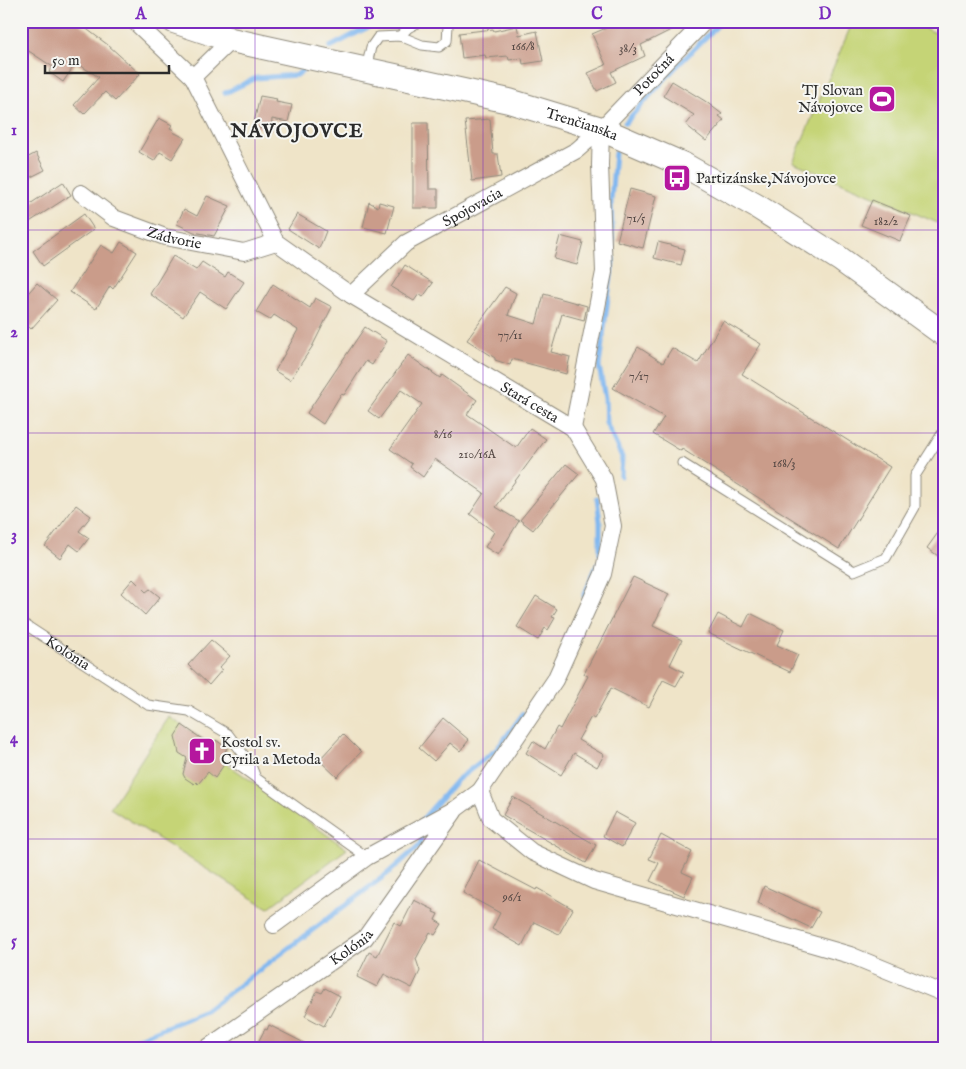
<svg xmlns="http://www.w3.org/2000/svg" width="966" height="1069" font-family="'IM FELL English',serif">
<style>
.green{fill:#c5d476;stroke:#788050}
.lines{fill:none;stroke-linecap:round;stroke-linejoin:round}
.stream{stroke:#81b8f0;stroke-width:5}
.building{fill:#ca9c8a}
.service-casing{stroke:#8d887a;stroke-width:11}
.minor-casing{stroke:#8d887a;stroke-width:18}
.secondary-casing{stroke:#8d887a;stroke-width:26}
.service{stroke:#fff;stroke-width:9}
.minor{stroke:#fff;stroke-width:16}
.secondary{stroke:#fff;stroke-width:24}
.grid{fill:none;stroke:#7b2cbf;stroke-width:1;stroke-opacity:0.55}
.labels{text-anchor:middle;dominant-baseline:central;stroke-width:4;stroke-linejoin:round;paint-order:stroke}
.number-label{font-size:12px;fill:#534743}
.street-label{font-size:15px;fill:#2b2b2b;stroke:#f6f6f2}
.poi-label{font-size:15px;fill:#2b2b2b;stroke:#f6f6f2;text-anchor:start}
.district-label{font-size:20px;font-weight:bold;letter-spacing:1px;fill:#2b2b2b;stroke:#f6f6f2}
.neatline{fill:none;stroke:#7b2cbf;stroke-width:2}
.grid-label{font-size:16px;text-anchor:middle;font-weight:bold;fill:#7b2cbf}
</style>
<rect width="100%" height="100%" fill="#f6f6f2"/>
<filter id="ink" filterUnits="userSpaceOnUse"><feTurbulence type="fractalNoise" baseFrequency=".02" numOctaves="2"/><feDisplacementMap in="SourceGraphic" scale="10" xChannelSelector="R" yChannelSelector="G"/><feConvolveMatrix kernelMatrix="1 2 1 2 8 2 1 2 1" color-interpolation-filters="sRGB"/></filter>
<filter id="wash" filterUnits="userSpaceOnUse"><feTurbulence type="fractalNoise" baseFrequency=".0096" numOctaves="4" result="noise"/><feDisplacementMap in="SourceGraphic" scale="20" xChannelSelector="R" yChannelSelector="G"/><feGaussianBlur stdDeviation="1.12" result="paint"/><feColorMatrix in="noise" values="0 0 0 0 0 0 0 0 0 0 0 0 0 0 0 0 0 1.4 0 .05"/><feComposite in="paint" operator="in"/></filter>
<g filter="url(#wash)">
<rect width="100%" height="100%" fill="#efe4c8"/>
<g class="green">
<polygon points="853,21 908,21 945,37 945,226 793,162"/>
<polygon points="169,717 212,745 216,740 227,748 224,754 229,757 226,763 347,849 268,908 110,808"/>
</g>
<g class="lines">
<g class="stream">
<polyline points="330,47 380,21"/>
<polyline points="225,93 256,78 297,75 303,70"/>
<polyline points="625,123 672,71 722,21"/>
<polyline points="615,153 611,201 613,260 599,366 605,398 606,423 622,457 621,476"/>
<polyline points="597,498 600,522 600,554"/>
<polyline points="584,596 598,563"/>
<polyline points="422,820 457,780 497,749 523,714"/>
<polyline points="115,1048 205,1011 387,874 420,845 421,837"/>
</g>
</g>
<g id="blocks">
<g class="building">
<polygon points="21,21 76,21 108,45 140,74 115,101 105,92 84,114 74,105 99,77 76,63 63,82 49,72 53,67 21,46"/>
<polygon points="602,21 689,21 641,45 645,56 611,72 616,82 597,91 588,73 606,65 592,34 606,28"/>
<polygon points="517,26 519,35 537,31 543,61 523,64 522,58 509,60 508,56 486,58 485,55 462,58 459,33 493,29 494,31"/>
<polygon points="672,81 705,101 722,114 719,116 724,120 706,141 686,125 694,115 663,96"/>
<polygon points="260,96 277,99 276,102 292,105 288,122 272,119 271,130 253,127"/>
<polygon points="159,118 172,125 170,128 174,130 173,132 185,138 172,159 160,152 154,161 139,152"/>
<polygon points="490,119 493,154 498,154 501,177 472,181 465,121"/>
<polygon points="413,123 428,123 429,189 438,189 438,208 413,208"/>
<polygon points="36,153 45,170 21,182 21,161"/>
<polygon points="63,182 71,195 28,223 21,215 21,210"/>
<polygon points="630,189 656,196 643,248 617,241"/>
<polygon points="207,196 230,206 214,236 194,232 177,224 184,209 197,216"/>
<polygon points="872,200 911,216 900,241 861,225"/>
<polygon points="369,202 378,207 379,202 394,206 387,233 363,227"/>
<polygon points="84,214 94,229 43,266 33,251"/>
<polygon points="297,214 326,231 319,249 288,229"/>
<polygon points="560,236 583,242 577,265 554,259"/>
<polygon points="121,242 137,252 113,289 110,286 96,309 70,292 101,245 114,253"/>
<polygon points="658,242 685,249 681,265 654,258"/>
<polygon points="173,256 196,270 202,262 225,277 228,272 244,282 226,309 200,292 183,317 150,294"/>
<polygon points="405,265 433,283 423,297 419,294 414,301 391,287"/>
<polygon points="37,283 57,300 31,329 21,320 21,301"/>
<polygon points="273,284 310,308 315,298 332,307 312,347 290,380 275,371 298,330 274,315 270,320 256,312"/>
<polygon points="505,287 516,293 508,315 536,324 544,294 587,306 584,320 562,314 551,352 570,357 566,374 512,359 510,365 495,360 495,358 467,340"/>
<polygon points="723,321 761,344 742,374 890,467 839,549 682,449 681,451 653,434 664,417 613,388 638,347 663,363 672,348 698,363"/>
<polygon points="365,327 387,341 372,365 366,361 344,395 341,394 323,424 307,413"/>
<polygon points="408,355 440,378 442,375 477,400 467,414 516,448 530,428 546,439 496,507 519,521 498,555 485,547 494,532 470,514 484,493 435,459 423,477 410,467 412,464 390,449 422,404 401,390 379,419 368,411"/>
<polygon points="566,464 579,474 533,530 520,520"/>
<polygon points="76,505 91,516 79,531 89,538 79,551 70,544 60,558 45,546"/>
<polygon points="945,523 945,561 927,548"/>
<polygon points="633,577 669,594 653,626 682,640 670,665 684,672 676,686 663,680 649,707 611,688 594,719 591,717 578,740 604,755 597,767 574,753 561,775 526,753 533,741 545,749 557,727 560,729 588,676 584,674"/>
<polygon points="133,579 146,592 150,589 160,597 145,615 121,593"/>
<polygon points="536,596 557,609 552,617 555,618 548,630 545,628 538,640 517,627"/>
<polygon points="750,613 784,630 777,645 798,655 790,672 708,633 718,614 743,627"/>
<polygon points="211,640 230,656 219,668 222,670 209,685 188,665"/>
<polygon points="443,718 469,740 460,751 450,743 434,761 419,748"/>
<polygon points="182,725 212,746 216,740 227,748 222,757 225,763 215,778 208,772 198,784 196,782 194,784 185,778 183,774 187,758 179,753 175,736"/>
<polygon points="343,734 361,752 337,777 319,760"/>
<polygon points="513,797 596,845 586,863 503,815"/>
<polygon points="615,812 635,823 622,847 603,836"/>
<polygon points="661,835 692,852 682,872 693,877 684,896 650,881 659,863 649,859"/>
<polygon points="479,860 536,890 537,888 573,909 559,934 534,922 522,946 492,929 500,913 463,893"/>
<polygon points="764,886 820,912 811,928 758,903"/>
<polygon points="414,900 434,910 433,912 438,914 435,920 442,924 435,935 430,932 416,959 420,971 412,988 384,974 377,987 357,977 369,952 377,956 394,922 401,926"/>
<polygon points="325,988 340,996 324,1026 305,1016 317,991 322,993"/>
<polygon points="269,1025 314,1048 255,1048 265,1029 267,1030"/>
</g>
</g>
</g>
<g filter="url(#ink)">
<use href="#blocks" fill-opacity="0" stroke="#8d887a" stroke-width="1"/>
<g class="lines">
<g class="service-casing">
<g id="service">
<polyline points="400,36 408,28 421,21"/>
<polyline points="366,69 371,47 378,37 400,36 422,45 439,47 447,41 448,26 445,21"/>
<polyline points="682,463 854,571 886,558 915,507 915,476 945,429"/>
<path id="s1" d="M21,622L148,705L189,711L228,734L250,763L256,778"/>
<polyline points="228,758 367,857"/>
</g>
</g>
<g class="minor-casing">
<g id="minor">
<polyline points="134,21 193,77 231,40"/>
<path id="s2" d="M193,77L276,242L351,295L573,428L604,479L613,526L603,574L555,680L480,791L457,808L367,857L274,925"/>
<path id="s3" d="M81,193L114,218L165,237L244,252L276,242"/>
<path id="s4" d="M351,295L406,243L577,150L601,129L705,21"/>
<polyline points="573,428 604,272 600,165 601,129"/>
<polyline points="480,791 491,819 532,852 594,881 850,955 945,994"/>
<path id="s5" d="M207,1048L365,938L454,812"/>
</g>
</g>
<g class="secondary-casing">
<g id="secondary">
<path id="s6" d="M174,21L231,40L509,101L601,129L684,165L758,207L840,259L945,335"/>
</g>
</g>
<use href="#service" class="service"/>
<use href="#minor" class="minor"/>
<use href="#secondary" class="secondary"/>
</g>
</g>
<path class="grid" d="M255,21V1048M483,21V1048M711,21V1048M21,230H945M21,433H945M21,636H945M21,839H945"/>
<defs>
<g id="stadium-square" transform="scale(1.4375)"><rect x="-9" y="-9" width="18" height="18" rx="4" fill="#b5179e" stroke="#f6f6f2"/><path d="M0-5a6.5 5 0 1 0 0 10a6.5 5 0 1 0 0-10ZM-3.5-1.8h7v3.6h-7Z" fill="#fff"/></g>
<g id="bus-square" transform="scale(1.4375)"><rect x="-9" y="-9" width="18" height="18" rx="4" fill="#b5179e" stroke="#f6f6f2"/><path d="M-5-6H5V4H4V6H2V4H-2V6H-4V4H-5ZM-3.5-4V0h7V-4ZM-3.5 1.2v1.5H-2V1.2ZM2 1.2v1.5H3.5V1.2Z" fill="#fff"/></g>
<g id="church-square" transform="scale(1.4375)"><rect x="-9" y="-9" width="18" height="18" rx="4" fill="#b5179e" stroke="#f6f6f2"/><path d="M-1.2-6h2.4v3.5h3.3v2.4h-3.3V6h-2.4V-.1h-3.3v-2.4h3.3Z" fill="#fff"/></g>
</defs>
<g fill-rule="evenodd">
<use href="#stadium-square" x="882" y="99"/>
<use href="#bus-square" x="677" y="178"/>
<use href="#church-square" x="202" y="751"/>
</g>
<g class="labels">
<g class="number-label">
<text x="523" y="46">166/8</text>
<text x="628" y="48">38/3</text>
<text x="636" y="218">71/5</text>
<text x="886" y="221">182/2</text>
<text x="510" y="335">77/11</text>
<text x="639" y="376">7/17</text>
<text x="443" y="434">8/16</text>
<text x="477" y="454">210/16A</text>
<text x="784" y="463">168/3</text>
<text x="512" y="897">96/1</text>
</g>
<g class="street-label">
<text stroke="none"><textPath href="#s4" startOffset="378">Potočná</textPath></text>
<text stroke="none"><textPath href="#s6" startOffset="421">Trenčianska</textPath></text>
<text stroke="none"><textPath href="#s4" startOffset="151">Spojovacia</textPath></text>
<text stroke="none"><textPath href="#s3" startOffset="105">Zádvorie</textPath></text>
<text stroke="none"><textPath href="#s2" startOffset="485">Stará cesta</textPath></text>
<text stroke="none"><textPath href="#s1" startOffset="56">Kolónia</textPath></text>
<text stroke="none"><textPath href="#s5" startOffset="176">Kolónia</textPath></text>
</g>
<g class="poi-label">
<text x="863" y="90" text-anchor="end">TJ Slovan<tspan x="863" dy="17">Návojovce</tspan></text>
<text x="696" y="178">Partizánske,Návojovce</text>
<text x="221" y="742">Kostol sv.<tspan x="221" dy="17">Cyrila a Metoda</tspan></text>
</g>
<g class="district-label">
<text x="297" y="131">NÁVOJOVCE</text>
</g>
</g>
<rect width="966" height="1069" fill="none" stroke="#f6f6f2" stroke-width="55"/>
<path d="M45 65v8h124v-8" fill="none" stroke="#2b2b2b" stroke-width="2.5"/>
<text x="52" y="65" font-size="15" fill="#2b2b2b" stroke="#f6f6f2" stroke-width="4" paint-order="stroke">50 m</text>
<rect x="28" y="28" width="910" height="1014" class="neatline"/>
<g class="grid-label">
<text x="141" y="19">A</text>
<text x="369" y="19">B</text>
<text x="597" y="19">C</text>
<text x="825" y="19">D</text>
<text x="14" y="135">1</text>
<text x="14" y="337">2</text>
<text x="14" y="540">3</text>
<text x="14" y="743">4</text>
<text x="14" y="946">5</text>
</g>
</svg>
